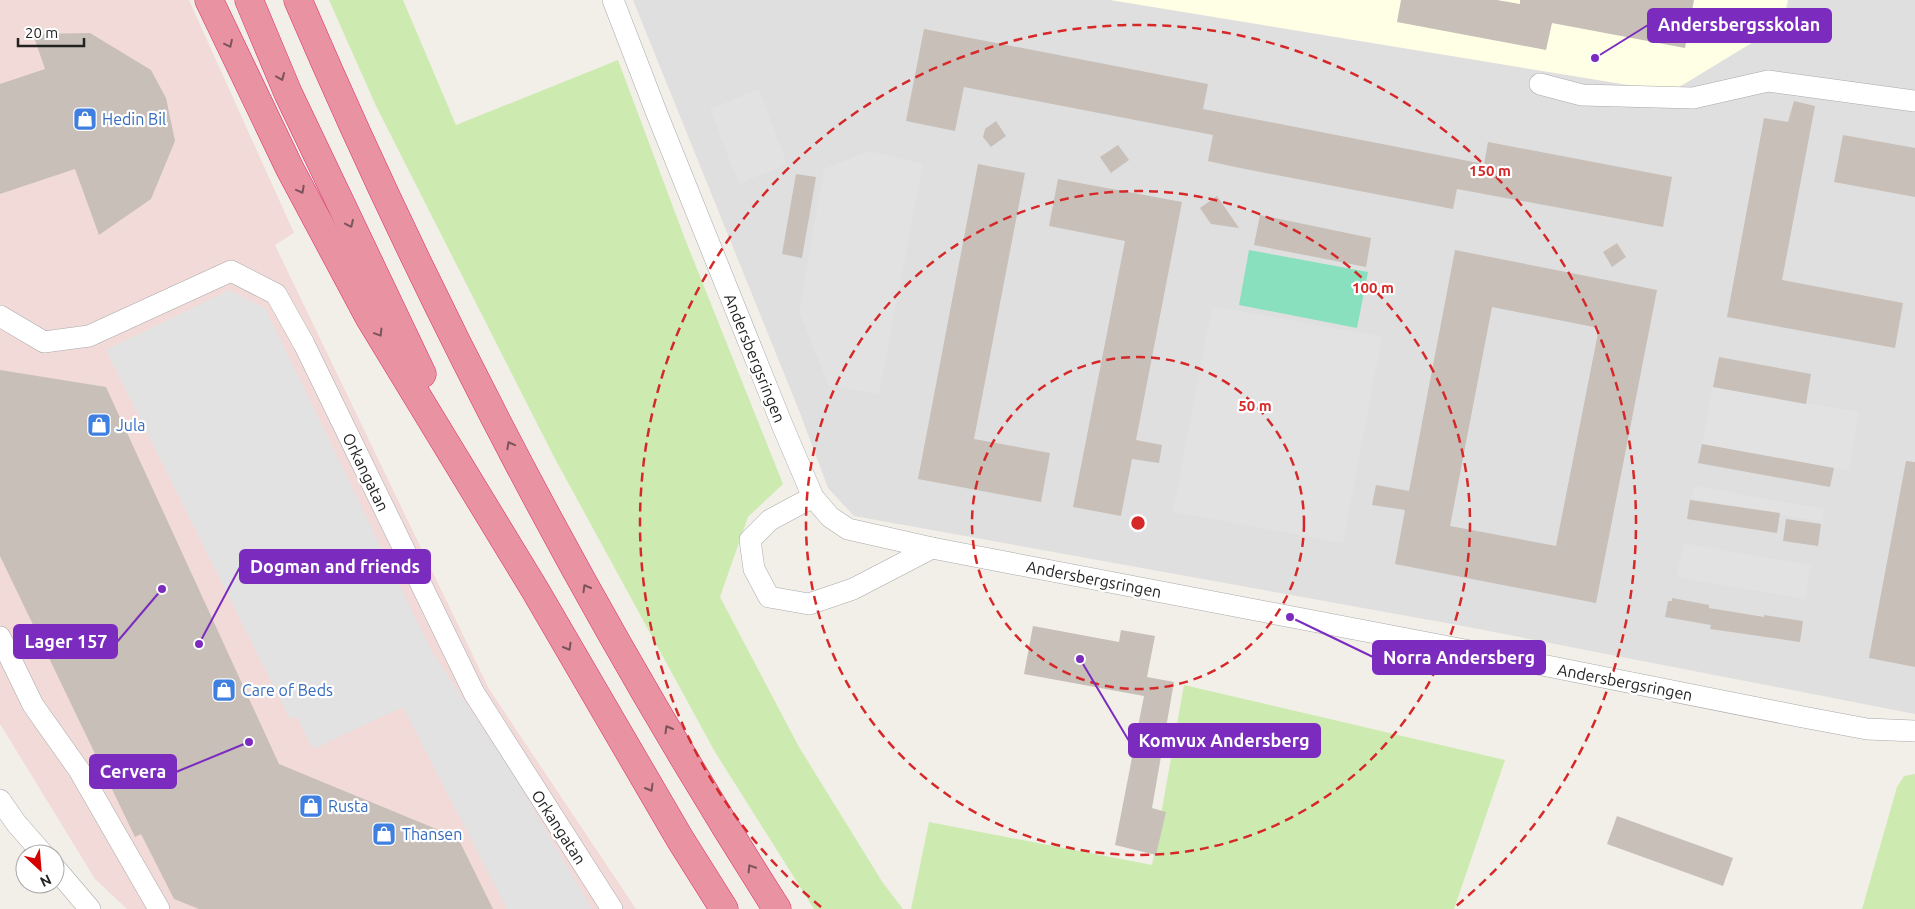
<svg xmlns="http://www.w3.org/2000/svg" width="1915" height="909" font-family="Ubuntu,sans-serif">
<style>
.residential{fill:#e0dfdf}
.commercial{fill:#f2dad9}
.education{fill:#ffffe5}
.grass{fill:#cdebb0}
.pitch{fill:#88e0be}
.parking{fill:#e2e2e2}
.building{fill:#c7bfb8;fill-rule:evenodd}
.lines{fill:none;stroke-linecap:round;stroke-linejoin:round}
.minor-casing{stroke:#a9a9a9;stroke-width:22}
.highway-casing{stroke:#dc2a67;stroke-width:29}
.minor{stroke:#fff;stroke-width:21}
.highway{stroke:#e892a2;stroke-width:28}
.oneway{stroke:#7b545c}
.ring{fill:none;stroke:#d62828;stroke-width:2.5;stroke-dasharray:9 6}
.labels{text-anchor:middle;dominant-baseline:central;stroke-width:4.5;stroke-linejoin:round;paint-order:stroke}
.shop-label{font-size:16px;fill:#366cbe;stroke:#fff;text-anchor:start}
.street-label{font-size:16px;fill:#222;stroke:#fff}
.centre{fill:#d62828;stroke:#fff;stroke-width:2.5}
.ring-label{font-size:15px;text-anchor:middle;font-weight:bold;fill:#d62828;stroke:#fff;stroke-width:4.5;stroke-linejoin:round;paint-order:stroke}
.leader{fill:none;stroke:#7b2cbf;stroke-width:2}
.callout-dot{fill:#7b2cbf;stroke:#fff;stroke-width:2}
.callout{fill:#7b2cbf;stroke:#7b2cbf;stroke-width:2}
.callout-label{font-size:18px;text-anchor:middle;font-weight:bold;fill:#fff}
</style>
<rect width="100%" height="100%" fill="#f2efe9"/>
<polygon class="residential" points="633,0 1915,0 1915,714 1463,626 854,516 828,488 800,413"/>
<polygon class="commercial" points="0,0 189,0 294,233 275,245 489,689 636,909 127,909 95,879 0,724"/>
<polygon class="education" points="1110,0 1788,0 1783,24 1671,92"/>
<g class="grass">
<polygon points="329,0 403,0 456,125 618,60 685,239 783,484 748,517 720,597 799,747 883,883 903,909 814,909 715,752 554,457 376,106"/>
<polygon points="1184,685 1505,760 1454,909 911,909 929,822 1152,865"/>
<polygon points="1915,774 1915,909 1862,909 1897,787 1904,776"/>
</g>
<polygon class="pitch" points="1249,250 1368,272 1357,328 1239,305"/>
<g class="parking">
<polygon points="759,89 787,164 739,184 710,109"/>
<polygon points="869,151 923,164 879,394 829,386 799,312 824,169"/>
<polygon points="229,290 265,308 432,652 514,776 592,909 507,909 403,707 313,749 297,717 290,719 106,350"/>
<polygon points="1212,306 1382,337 1343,543 1173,512"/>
<polygon points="1713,387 1859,412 1849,471 1702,444"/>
<polygon points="1695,486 1824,509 1822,522 1691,498"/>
<polygon points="1683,543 1811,565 1805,599 1677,577"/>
</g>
<g class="building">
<polygon points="1401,0 1497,0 1520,4 1520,0 1694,0 1685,48 1552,23 1546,50 1397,22"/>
<polygon points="924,29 1208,84 1203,109 1484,164 1488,142 1672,177 1663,227 1457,189 1453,209 1235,167 1208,161 1213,135 964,87 955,131 906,121"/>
<polygon points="90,33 151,70 166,98 175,141 151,199 99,235 75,169 0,194 0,84 45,69 33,34"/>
<polygon points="1794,101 1815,106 1782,280 1903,303 1895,348 1727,317 1764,118 1788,122"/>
<polygon points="996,121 1006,136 991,147 983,137 985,129"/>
<polygon points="1843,135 1915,148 1915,197 1834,182"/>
<polygon points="1118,145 1129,160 1111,173 1100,157"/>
<polygon points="978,164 1025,173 974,439 1050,453 1041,502 918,479"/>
<polygon points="796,174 816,177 802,258 782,254"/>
<polygon points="1058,179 1182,202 1136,440 1162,445 1159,463 1132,459 1121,516 1073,507 1125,241 1049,226"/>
<polygon points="1217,196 1239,228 1211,224 1200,208"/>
<polygon points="1260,215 1371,238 1366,267 1254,245"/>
<polygon points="1617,243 1626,257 1612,267 1603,252"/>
<path d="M1455,250L1657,290L1596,603L1395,564L1405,510L1372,505L1376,485L1409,491ZM1492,307L1599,328L1556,546L1450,526Z"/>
<polygon points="1719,357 1811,374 1806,404 1713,387"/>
<polygon points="0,370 106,387 279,764 458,838 493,909 199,909 174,899 141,834 135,837 0,556"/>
<polygon points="1702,444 1834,468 1830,487 1698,463"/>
<polygon points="1906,461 1915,462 1915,667 1869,658"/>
<polygon points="1690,500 1780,513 1777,533 1687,519"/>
<polygon points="1786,519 1821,524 1818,546 1783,541"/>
<polygon points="1672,598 1709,605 1709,608 1764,617 1764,615 1803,621 1800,642 1710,629 1711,625 1665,617 1668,601 1672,601"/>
<polygon points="1033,626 1119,642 1121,630 1155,636 1147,677 1174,682 1152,808 1166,812 1156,855 1115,845 1144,696 1024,674"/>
<polygon points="1617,816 1733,858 1723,886 1607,844"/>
</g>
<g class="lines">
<g class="minor-casing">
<g id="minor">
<polyline points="613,0 657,114 783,427 813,497 830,517 848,529 932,548 1522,661 1803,717 1867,729 1915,731"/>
<polyline points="1540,84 1582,95 1693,98 1768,81 1915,101"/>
<polyline points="0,316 44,342 89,336 231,271 276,294 304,344 474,693 612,909"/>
<polyline points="813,497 770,520 750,540 754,569 769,597 809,604 853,589 932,548"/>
<polyline points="0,637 33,705 79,770 159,909"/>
<polyline points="0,800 16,823 43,854"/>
<polyline points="55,868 90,909"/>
</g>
</g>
<g class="highway-casing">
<g id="highway">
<polyline points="209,0 290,169 369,317 535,590 680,839 724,909"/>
<polyline points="249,0 288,93 422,374"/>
<path d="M298,0C433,315 593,620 777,909"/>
</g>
</g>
<use href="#minor" class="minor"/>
<use href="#highway" class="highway"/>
</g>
<defs><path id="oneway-chevron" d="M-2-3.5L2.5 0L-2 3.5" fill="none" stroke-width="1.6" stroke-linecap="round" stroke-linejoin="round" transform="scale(1.25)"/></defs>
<g class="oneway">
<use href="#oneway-chevron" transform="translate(229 44) rotate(64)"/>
<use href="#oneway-chevron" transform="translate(281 77) rotate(67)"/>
<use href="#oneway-chevron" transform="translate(301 190) rotate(62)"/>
<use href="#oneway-chevron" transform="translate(350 224) rotate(65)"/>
<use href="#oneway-chevron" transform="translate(379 333) rotate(59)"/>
<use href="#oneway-chevron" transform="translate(510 445) rotate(-118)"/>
<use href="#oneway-chevron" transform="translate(586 588) rotate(-120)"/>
<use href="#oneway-chevron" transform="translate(568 647) rotate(60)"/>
<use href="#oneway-chevron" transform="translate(668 729) rotate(-120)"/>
<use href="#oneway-chevron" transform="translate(650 788) rotate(60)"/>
<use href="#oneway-chevron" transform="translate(751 868) rotate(-122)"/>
</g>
<g class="ring">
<circle cx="1138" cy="523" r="166"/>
<circle cx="1138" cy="523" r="332"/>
<path d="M821 907A498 498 0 1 1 1455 907"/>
</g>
<defs>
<g id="shop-square" transform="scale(1.25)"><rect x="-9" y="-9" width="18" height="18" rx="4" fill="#3f7fe0" stroke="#fff"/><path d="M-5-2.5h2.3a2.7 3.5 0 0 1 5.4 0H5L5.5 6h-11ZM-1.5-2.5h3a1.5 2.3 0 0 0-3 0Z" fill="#fff"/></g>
</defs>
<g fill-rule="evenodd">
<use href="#shop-square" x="85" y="119"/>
<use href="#shop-square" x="99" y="425"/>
<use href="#shop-square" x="224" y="690"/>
<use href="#shop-square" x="311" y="806"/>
<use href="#shop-square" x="384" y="834"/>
</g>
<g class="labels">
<g class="shop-label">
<text x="102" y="119">Hedin Bil</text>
<text x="116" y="425">Jula</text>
<text x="242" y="690">Care of Beds</text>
<text x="328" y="806">Rusta</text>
<text x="402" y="834">Thansen</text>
</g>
<g class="street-label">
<text transform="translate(755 358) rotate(68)">Andersbergsringen</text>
<text transform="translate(366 472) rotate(64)">Orkangatan</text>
<text transform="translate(1094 579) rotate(11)">Andersbergsringen</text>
<text transform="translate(1625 682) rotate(11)">Andersbergsringen</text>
<text transform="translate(559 827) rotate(57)">Orkangatan</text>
</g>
</g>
<circle cx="1138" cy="523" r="8" class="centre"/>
<g class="ring-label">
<text x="1490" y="176">150 m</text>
<text x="1373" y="293">100 m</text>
<text x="1255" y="411">50 m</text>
</g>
<path class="leader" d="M1595 58L1648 25M199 644L240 567M162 589L117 642M1290 617L1373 657M1080 659L1129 741M249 742L176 772"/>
<g class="callout-dot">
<circle cx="1595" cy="58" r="5"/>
<circle cx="199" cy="644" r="5"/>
<circle cx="162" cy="589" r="5"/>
<circle cx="1290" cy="617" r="5"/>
<circle cx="1080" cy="659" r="5"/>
<circle cx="249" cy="742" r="5"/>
</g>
<g class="callout">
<rect x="1648" y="9" width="183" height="33" rx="5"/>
<rect x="240" y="550" width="190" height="33" rx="5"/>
<rect x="14" y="625" width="103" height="33" rx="5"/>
<rect x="1373" y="641" width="172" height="33" rx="5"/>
<rect x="1129" y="724" width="191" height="33" rx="5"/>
<rect x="90" y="755" width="86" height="33" rx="5"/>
</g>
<g class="callout-label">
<text x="1739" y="31">Andersbergsskolan</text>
<text x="335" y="573">Dogman and friends</text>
<text x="66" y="648">Lager 157</text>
<text x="1459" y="664">Norra Andersberg</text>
<text x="1224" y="747">Komvux Andersberg</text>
<text x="133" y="778">Cervera</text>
</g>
<g transform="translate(40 869) rotate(154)"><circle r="24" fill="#ffffff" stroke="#a7a7a7"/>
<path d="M0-4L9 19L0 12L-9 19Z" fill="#d40000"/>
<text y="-8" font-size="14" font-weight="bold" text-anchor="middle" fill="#222222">N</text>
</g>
<path d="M18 38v8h66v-8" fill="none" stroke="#222222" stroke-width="2.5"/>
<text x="25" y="38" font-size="15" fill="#222222" stroke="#ffffff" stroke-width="4" paint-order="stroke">20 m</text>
</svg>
